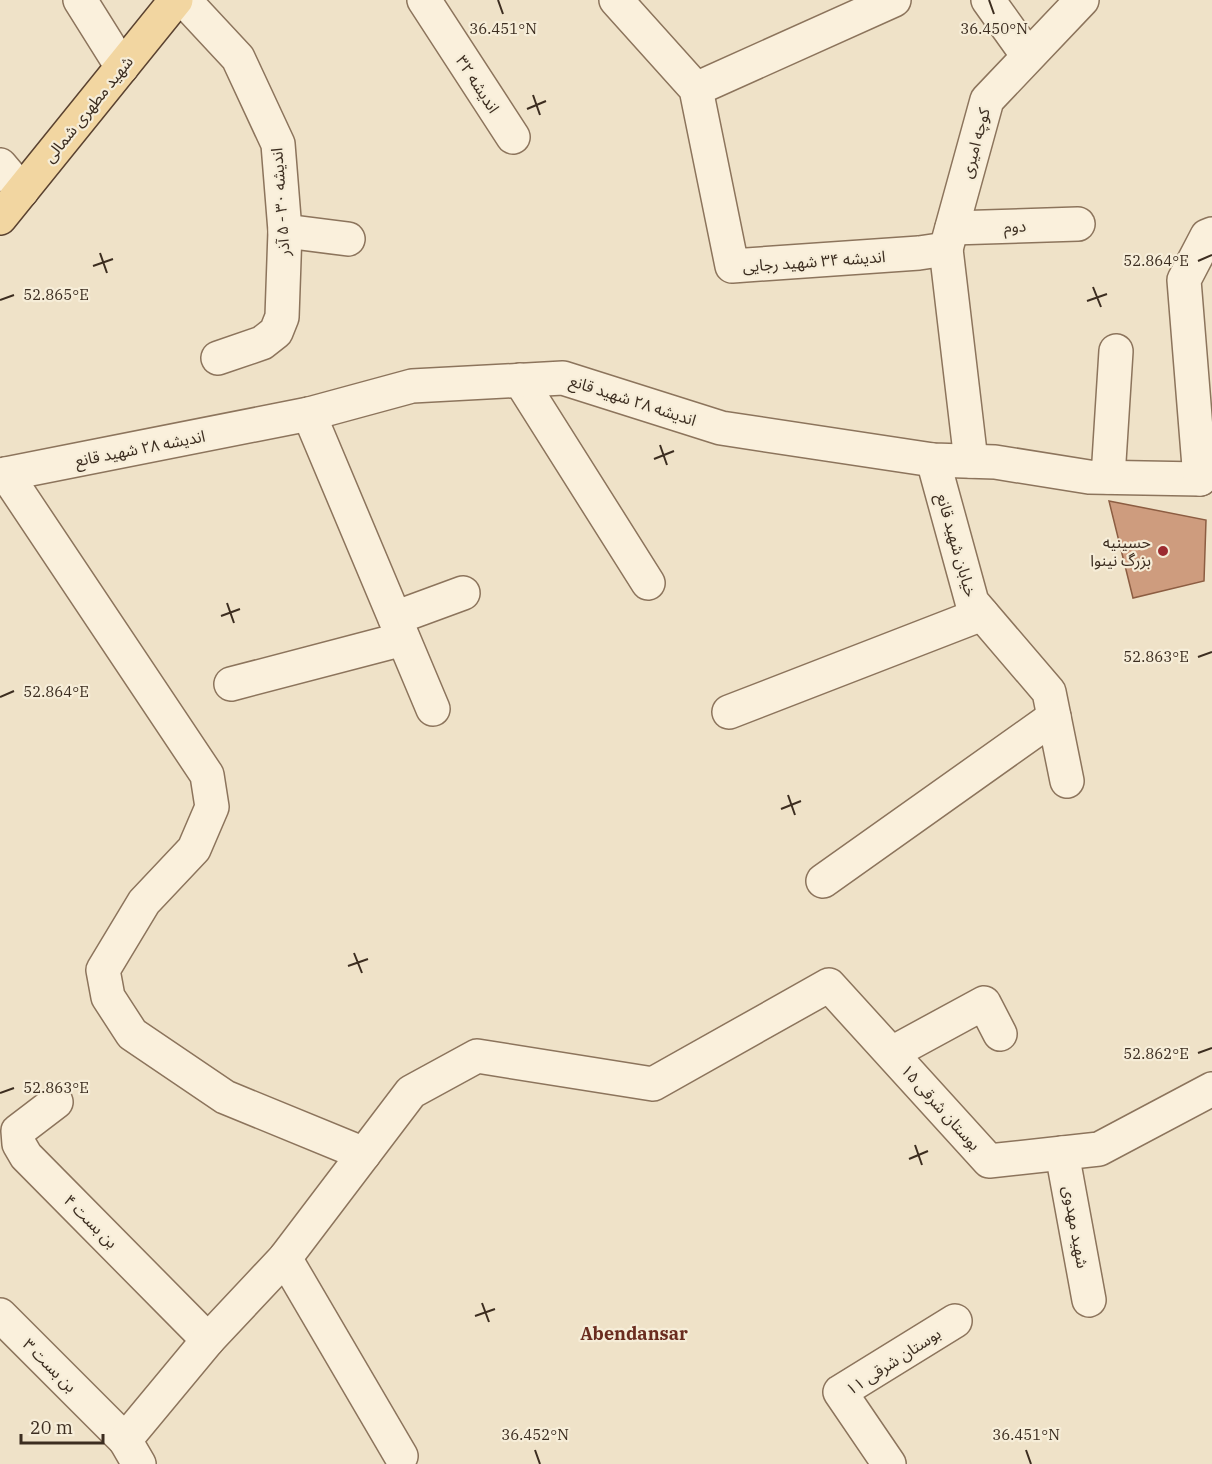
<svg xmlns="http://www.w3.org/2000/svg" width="1212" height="1464" font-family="'IBM Plex Serif','Noto Sans Arabic',serif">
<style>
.building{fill:#ce9c7e;stroke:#8c5d42;stroke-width:1.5}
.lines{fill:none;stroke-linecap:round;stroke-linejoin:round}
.minor-casing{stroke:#8c745c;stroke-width:36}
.major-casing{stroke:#5a4230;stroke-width:36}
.minor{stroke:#faf0dc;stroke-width:33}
.major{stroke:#f2d6a1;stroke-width:33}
.ticks{fill:none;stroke:#3c2d20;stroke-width:2}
.poi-dot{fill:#9c2b30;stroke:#f6edd8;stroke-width:2}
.labels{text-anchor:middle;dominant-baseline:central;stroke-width:4.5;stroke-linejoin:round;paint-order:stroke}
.street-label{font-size:16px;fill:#3c2d20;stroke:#f6edd8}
.poi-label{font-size:16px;fill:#3c2d20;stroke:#f6edd8;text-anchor:end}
.neighbourhood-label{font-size:18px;font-weight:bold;fill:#6a2c1f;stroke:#f6edd8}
.ticks-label{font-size:15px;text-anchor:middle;fill:#3c2d20;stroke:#f6edd8;stroke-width:4.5;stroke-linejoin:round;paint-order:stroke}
</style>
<rect width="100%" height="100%" fill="#efe2c8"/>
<polygon class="building" points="1109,501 1206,520 1204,581 1133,598"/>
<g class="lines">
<g class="minor-casing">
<g id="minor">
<polyline points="80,0 122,67"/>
<polyline points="184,0 238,58 278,144 285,231 282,317 276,332 262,343 218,358"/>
<polyline points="424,0 513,137"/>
<polyline points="616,0 696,89 732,266 919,253 946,249 971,461"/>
<polyline points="988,0 1028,56"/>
<polyline points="696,89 894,0"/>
<polyline points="0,165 22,191"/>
<polyline points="952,228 1078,224"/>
<polyline points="285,231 348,239"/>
<polyline points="946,249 987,100 1082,0"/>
<polyline points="520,380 648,583"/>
<polyline points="309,414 433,709"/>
<polyline points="933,460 972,602 1049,692 1067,781"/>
<polyline points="6,474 207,775 212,807 194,849 144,902 103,970 108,997 132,1034 225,1097 364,1154"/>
<polyline points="0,475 309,414 412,386 563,378 721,428 933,460 995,462 1089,477 1200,479"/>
<polyline points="1108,477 1116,351"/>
<polyline points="1200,479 1184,280 1207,236 1212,234"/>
<polyline points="395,618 463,593"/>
<polyline points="231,684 403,639"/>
<polyline points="729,712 982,614"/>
<polyline points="823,881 1054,717"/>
<polyline points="892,1053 984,1003 1000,1034"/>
<polyline points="56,1102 18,1131 19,1144 26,1156 208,1340"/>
<polyline points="1062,1153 1089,1300"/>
<polyline points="285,1258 401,1456"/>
<polyline points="0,1315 125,1440"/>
<polyline points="139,1464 125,1440 208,1340 285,1258 411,1092 477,1056 653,1084 829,985 989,1161 1099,1149 1212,1089"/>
<polyline points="889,1464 840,1392 955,1321"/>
</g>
</g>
<g class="major-casing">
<polyline id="major" points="0,218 176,0"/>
</g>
<use href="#minor" class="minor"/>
<use href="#major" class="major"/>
</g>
<path class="ticks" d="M498,0L503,14M989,0L994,14M533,95L540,115M527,109L546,101M100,253L107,273M1198,261L1212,255M93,266L113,259M1093,287L1101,307M0,300L14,295M1087,301L1107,294M660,445L667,465M654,459L674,451M227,603L234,623M221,616L240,609M1198,657L1212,652M0,697L14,691M788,795L795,815M781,809L801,801M354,953L362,973M348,966L368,959M1198,1053L1212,1048M0,1093L14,1088M915,1145L922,1165M909,1159L928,1151M482,1303L489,1322M475,1316L495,1309M535,1450L540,1464M1026,1450L1031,1464"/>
<circle class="poi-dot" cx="1163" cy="551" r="6"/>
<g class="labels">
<g class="street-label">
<text transform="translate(478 84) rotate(57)">اندیشه ۳۲</text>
<text transform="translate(88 109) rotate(-51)">شهید مطهری شمالی</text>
<text transform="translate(975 143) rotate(-75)">کوچه امیری</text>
<text transform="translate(280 202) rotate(-94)">اندیشه ۳۰ - ۵ آذر</text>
<text transform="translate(1015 226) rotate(-2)">دوم</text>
<text transform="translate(814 261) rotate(-4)">اندیشه ۳۴ شهید رجایی</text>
<text transform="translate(633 400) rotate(18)">اندیشه ۲۸ شهید قانع</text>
<text transform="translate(140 448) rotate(-11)">اندیشه ۲۸ شهید قانع</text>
<text transform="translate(957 545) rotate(74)">خیابان شهید قانع</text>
<text transform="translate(941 1107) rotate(48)">بوستان شرقی ۱۵</text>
<text transform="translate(91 1221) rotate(45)">بن بست ۴</text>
<text transform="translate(1076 1227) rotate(80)">شهید مهدوی</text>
<text transform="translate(893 1361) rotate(-33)">بوستان شرقی ۱۱</text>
<text transform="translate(50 1365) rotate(45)">بن بست ۳</text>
</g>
<g class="poi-label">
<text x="1151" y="542">حسینیه<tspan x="1151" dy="18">بزرگ نینوا</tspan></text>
</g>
<g class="neighbourhood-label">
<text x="634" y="1333">Abendansar</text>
</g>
</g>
<g class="ticks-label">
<text x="503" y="34">36.451°N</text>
<text x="994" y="34">36.450°N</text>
<text x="1156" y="266">52.864°E</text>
<text x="56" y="300">52.865°E</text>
<text x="1156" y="662">52.863°E</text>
<text x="56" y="697">52.864°E</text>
<text x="1156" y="1059">52.862°E</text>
<text x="56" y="1093">52.863°E</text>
<text x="535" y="1440">36.452°N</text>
<text x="1026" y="1440">36.451°N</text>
</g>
<path d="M21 1434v9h82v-9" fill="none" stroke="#3c2d20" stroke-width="3"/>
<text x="30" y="1434" font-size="18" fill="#3c2d20" stroke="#f6edd8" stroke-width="4.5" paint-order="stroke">20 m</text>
</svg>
